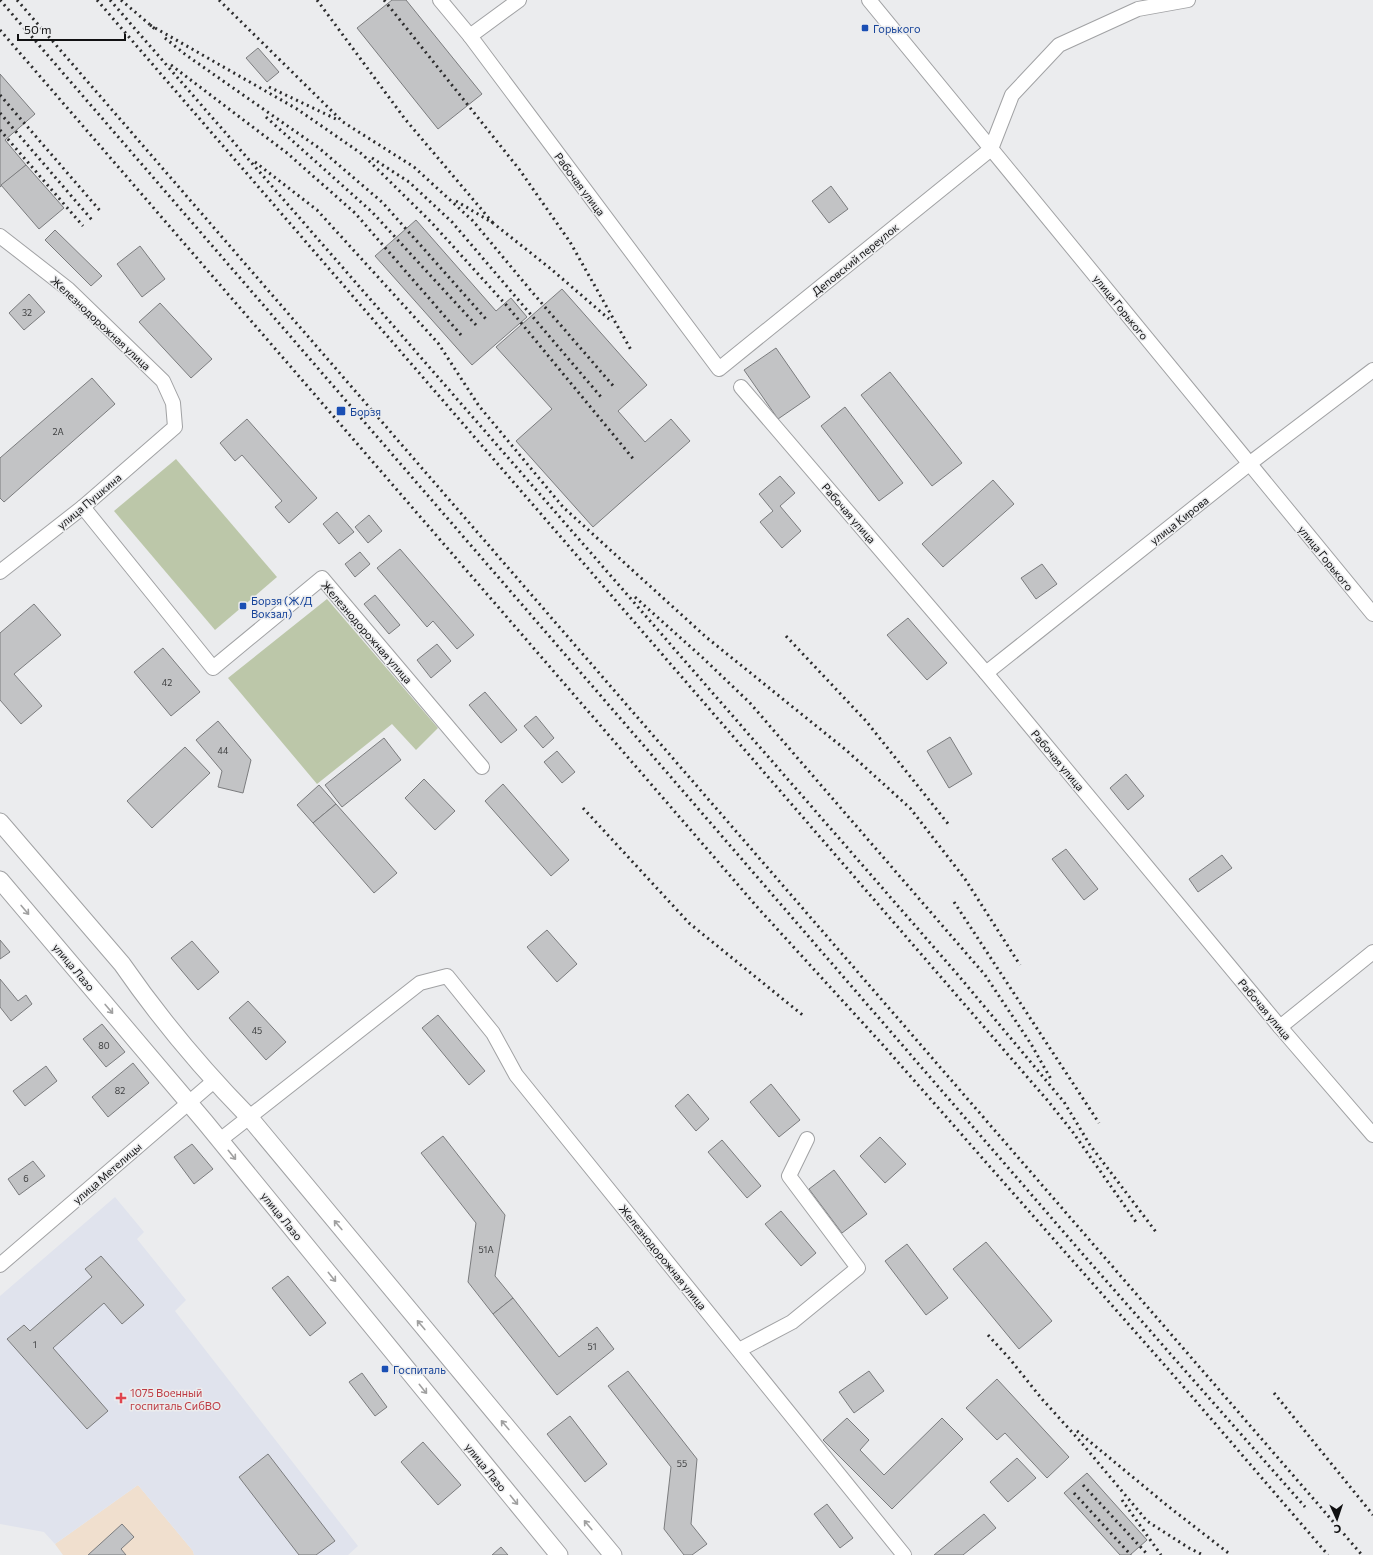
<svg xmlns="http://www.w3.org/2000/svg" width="1373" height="1555" font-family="Commissioner,sans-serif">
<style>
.industrial{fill:#f0dfce}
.built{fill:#e0e3ed}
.green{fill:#bcc7a9}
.building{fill:#c2c3c5;stroke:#7b7c7e}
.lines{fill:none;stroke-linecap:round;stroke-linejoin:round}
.minor-casing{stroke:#a1a2a4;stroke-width:16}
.tertiary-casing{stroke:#a1a2a4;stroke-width:19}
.minor{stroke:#fff;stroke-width:14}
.tertiary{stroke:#fff;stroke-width:17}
.rail{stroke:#2c2c2d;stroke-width:3;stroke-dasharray:2 4;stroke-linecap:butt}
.oneway{stroke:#a0a0a0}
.transit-dot{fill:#1a4fb4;stroke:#ebecee;stroke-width:1.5}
.health-dot{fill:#e0444e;stroke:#ebecee;stroke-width:1.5}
.labels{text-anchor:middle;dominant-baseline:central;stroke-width:3;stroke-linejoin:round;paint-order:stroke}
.number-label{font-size:9px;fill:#3d3e3f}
.transit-label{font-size:11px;fill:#164399;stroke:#ebecee;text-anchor:start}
.street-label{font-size:11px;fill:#111112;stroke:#ebecee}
.health-label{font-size:11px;fill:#be3a42;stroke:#ebecee;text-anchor:start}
</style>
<rect width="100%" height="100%" fill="#ebecee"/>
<polygon class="industrial" points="138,1485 193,1551 194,1555 63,1555 55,1544"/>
<polygon class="built" points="115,1197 144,1232 137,1239 186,1300 175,1311 358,1546 348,1555 194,1555 193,1551 138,1485 55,1544 44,1532 0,1524 0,1296"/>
<g class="green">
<polygon points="176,459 277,577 215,630 114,511"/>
<polygon points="327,599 438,728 416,750 392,724 317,784 228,678"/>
</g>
<g class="building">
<polygon points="392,0 406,0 482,94 438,129 357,28"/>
<polygon points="258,48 279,72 267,82 246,58"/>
<polygon points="0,74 35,114 5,140 26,165 0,187"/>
<polygon points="26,165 64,208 39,229 1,185"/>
<polygon points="831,186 848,209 829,223 812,201"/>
<polygon points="416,220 496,311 511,298 527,317 472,365 375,256"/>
<polygon points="55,230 102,276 91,286 45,240"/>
<polygon points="140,246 165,279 142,297 117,264"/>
<polygon points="562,289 647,385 618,411 645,442 671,419 690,441 593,527 516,441 552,409 496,347"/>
<polygon points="29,294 45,312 24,330 9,313"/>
<polygon points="160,303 212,359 191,378 139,322"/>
<polygon points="776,348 810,397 778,419 744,370"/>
<polygon points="890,372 962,463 932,486 861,395"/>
<polygon points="92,378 115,404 4,502 0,498 0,458"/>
<polygon points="845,407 903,483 879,501 821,426"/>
<polygon points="247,419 317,498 289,523 275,507 282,501 242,455 235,461 220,443"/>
<polygon points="780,476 795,493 780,506 801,531 782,548 760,522 773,511 759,494"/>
<polygon points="993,480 1014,504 943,567 922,544"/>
<polygon points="337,512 354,532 339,544 323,524"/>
<polygon points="369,515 382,531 368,543 355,527"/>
<polygon points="400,549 474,635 457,649 433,621 427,627 377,568"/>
<polygon points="360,552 370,564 355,577 345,564"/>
<polygon points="1042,564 1057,584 1036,599 1021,578"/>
<polygon points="375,595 400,625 389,634 364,604"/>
<polygon points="34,604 61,635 14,674 42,706 21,724 0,700 0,633"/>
<polygon points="908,618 947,663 927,680 887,635"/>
<polygon points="437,644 451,661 431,678 417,660"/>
<polygon points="163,648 200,692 171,716 134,672"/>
<polygon points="485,692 517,730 501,743 469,705"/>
<polygon points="536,716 554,738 543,748 524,726"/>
<polygon points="218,721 251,760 243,793 218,787 222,771 196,740"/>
<polygon points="950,737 972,774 949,788 927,751"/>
<polygon points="384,738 401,760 342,807 325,785"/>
<polygon points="185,747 210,773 152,828 127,801"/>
<polygon points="557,751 575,772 562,783 544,762"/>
<polygon points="1126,774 1144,796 1128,810 1110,788"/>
<polygon points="424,779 455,811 435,830 405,798"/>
<polygon points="503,784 569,860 551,876 485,801"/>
<polygon points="319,785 336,804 313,823 297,805"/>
<polygon points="336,804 397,873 374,893 313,823"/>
<polygon points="1066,849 1098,889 1084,900 1052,859"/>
<polygon points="1222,855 1232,868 1198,892 1189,879"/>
<polygon points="547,930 577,964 557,982 527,947"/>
<polygon points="0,940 10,952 0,959"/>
<polygon points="192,941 219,972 198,990 171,958"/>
<polygon points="0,979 18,1001 26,995 32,1004 11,1021 0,1007"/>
<polygon points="248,1001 286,1042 266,1060 229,1018"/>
<polygon points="438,1015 485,1071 469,1085 422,1028"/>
<polygon points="102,1024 125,1052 106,1067 83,1039"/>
<polygon points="133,1063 149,1083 108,1117 92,1097"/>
<polygon points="46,1066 57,1081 25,1106 13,1091"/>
<polygon points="771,1084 800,1120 779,1137 750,1102"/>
<polygon points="688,1094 709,1119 696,1131 675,1106"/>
<polygon points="443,1136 505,1215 495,1276 513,1298 493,1314 468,1282 476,1223 421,1153"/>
<polygon points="880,1137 906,1164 885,1183 860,1156"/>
<polygon points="722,1140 761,1186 747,1198 708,1152"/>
<polygon points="192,1144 213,1169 194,1184 174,1157"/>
<polygon points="33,1161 45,1176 19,1195 8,1179"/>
<polygon points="834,1170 867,1214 842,1233 809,1189"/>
<polygon points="781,1211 816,1253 801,1266 765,1224"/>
<polygon points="986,1242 1052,1321 1019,1349 953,1269"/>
<polygon points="907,1244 948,1298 926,1315 885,1261"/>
<polygon points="101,1256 144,1305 122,1324 104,1303 53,1348 108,1411 87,1429 7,1339 24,1325 30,1331 92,1277 85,1269"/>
<polygon points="288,1276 326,1323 310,1336 272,1288"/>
<polygon points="513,1298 559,1357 597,1327 614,1349 557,1395 493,1314"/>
<polygon points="628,1371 697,1459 691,1524 707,1544 692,1555 684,1555 664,1529 671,1467 608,1386"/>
<polygon points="869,1371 884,1391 854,1413 839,1392"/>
<polygon points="362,1373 387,1407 375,1416 349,1382"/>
<polygon points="997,1379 1069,1457 1047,1478 1005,1433 997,1440 966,1408"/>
<polygon points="570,1416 607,1464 585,1482 547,1434"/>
<polygon points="847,1418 869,1440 860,1450 884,1475 942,1418 963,1439 892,1509 823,1440"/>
<polygon points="423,1442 461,1485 438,1505 401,1462"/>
<polygon points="268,1454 335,1541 316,1555 299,1555 239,1477"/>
<polygon points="1017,1458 1036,1478 1008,1502 990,1482"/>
<polygon points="1087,1473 1147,1540 1130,1555 1120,1555 1064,1493"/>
<polygon points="827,1504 853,1538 840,1548 814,1514"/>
<polygon points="984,1514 996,1528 963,1555 934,1555"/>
<polygon points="122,1524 134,1537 121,1549 126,1555 88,1555"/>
<polygon points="501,1547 508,1555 492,1555"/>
</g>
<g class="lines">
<g class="minor-casing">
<g id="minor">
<polyline points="440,0 470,36 719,369 991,149 1012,95 1059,45 1138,9 1188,0"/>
<polyline points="869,0 1373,614"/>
<polyline points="470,36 519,0"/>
<polyline points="0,236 68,289 163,381 173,403 175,427 83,507 0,572"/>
<polyline points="741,387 986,673 1280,1027 1373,1135"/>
<polyline points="83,507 213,668 322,578 482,767"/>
<polyline points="986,673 1249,464 1373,370"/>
<polyline points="1280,1027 1373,952"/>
<polyline points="220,1140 420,983 447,976 493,1033 516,1075 904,1555"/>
<polyline points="0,1265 214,1081"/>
<polyline points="739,1350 792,1322 858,1268 789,1176 807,1139"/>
</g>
</g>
<g class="tertiary-casing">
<g id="tertiary">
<path d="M0,822L122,964C160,1019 203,1070 249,1117L613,1555"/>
<polyline points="0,880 205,1122 559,1555"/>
</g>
</g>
<use href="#minor" class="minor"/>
<use href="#tertiary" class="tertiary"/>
<g class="rail">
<polyline points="0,0 1087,1259 1305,1507"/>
<polyline points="17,0 1362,1555"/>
<polyline points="97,0 1048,1101 1072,1131 1136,1222"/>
<polyline points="110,0 958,975 1064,1102 1090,1145 1156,1232"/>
<polyline points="121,0 155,29"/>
<polyline points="219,0 343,122 414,167 473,221 532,292 615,388"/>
<polyline points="317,0 405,119 493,223"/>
<polyline points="384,0 519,169 570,242 631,350"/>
<polyline points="150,25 297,109 362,154 431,222 508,307 635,461"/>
<polyline points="0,30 758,908 882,1044 1182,1385 1328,1555"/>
<polyline points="165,38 186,55 319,148 383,203 486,319"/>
<polyline points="171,65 287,153 355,213 461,335"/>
<polyline points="269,87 336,119"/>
<polyline points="0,95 102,213"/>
<polyline points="0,113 92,220"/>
<polyline points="266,117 372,212 476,325"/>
<polyline points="0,130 83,226"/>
<polyline points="372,158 409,182 452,222 601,397"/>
<polyline points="255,162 317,210 438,343 479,406 563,507 706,637 846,750 910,808 965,879 1020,965"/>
<polyline points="456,201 493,223 551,269 609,319"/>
<polyline points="635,597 703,658 750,703 985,975 1031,1044 1052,1081"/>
<polyline points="786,636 866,721 949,825"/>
<polyline points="583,808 689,923 805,1017"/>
<polyline points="954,902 1099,1123"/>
<polyline points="988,1335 1009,1358 1042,1399 1080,1441 1147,1521 1189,1548 1203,1555"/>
<polyline points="1274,1393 1373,1515"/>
<polyline points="1077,1431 1169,1507 1231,1555"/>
<polyline points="1083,1485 1148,1555"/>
<polyline points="1074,1493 1131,1555"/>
<polyline points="1122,1500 1161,1555"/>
</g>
</g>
<defs><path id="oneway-shaft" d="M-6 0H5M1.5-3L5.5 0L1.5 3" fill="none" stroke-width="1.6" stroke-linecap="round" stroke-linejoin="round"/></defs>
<g class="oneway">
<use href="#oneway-shaft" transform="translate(25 910) rotate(50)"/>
<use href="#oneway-shaft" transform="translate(109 1009) rotate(50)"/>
<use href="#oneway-shaft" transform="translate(232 1155) rotate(51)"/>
<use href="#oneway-shaft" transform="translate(338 1225) rotate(-130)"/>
<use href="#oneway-shaft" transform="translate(332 1277) rotate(51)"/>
<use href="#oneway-shaft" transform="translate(421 1325) rotate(-130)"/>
<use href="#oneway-shaft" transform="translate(423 1389) rotate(51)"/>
<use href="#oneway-shaft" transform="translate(505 1425) rotate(-130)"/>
<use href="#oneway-shaft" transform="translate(514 1500) rotate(51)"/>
<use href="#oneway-shaft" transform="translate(588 1525) rotate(-130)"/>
</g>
<g class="transit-dot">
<rect x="861" y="24" width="8" height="8" rx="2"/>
<rect x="336" y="406" width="10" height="10" rx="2"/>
<rect x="239" y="602" width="8" height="8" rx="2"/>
<rect x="381" y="1365" width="8" height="8" rx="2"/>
</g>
<path class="health-dot" d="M119 1392h4v4h4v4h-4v4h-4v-4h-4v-4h4z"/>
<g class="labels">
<g class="number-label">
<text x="27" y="312">32</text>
<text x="58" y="431">2А</text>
<text x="167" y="682">42</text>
<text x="223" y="750">44</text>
<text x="257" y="1030">45</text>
<text x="104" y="1045">80</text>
<text x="120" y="1090">82</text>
<text x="26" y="1178">6</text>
<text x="486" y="1249">51А</text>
<text x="35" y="1344">1</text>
<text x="592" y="1346">51</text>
<text x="682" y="1463">55</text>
</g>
<g class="transit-label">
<text x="873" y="28">Горького</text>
<text x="350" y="411">Борзя</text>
<text x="251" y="600">Борзя (Ж/Д<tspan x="251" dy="13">Вокзал)</tspan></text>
<text x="393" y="1369">Госпиталь</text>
</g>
<g class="street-label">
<text transform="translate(580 184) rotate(53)">Рабочая улица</text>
<text transform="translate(855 259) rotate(-39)">Деповский переулок</text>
<text transform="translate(1121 307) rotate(51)">улица Горького</text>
<text transform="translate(101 323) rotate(43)">Железнодорожная улица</text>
<text transform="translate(89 501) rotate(-40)">улица Пушкина</text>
<text transform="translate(849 513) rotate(49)">Рабочая улица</text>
<text transform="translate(1179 520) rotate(-38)">улица Кирова</text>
<text transform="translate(1326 558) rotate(51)">улица Горького</text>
<text transform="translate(367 632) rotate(49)">Железнодорожная улица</text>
<text transform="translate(1058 760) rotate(50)">Рабочая улица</text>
<text transform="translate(74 967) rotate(50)">улица Лазо</text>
<text transform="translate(1265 1009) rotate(50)">Рабочая улица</text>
<text transform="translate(107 1173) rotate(-41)">улица Метелицы</text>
<text transform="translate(282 1216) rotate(51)">улица Лазо</text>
<text transform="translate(663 1257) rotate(51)">Железнодорожная улица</text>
<text transform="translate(486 1467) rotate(51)">улица Лазо</text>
</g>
<g class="health-label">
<text x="130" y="1392">1075 Военный<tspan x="130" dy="13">госпиталь СибВО</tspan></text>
</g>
</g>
<g transform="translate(1337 1519) rotate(177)" stroke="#ebecee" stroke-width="3" paint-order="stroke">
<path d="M0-3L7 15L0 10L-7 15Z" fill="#111112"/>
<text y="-6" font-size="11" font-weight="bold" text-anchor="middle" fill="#111112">С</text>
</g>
<path d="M18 34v6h107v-6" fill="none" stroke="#111112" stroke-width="2"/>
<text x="24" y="34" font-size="12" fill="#111112" stroke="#ebecee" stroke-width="3" paint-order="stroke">50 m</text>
</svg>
